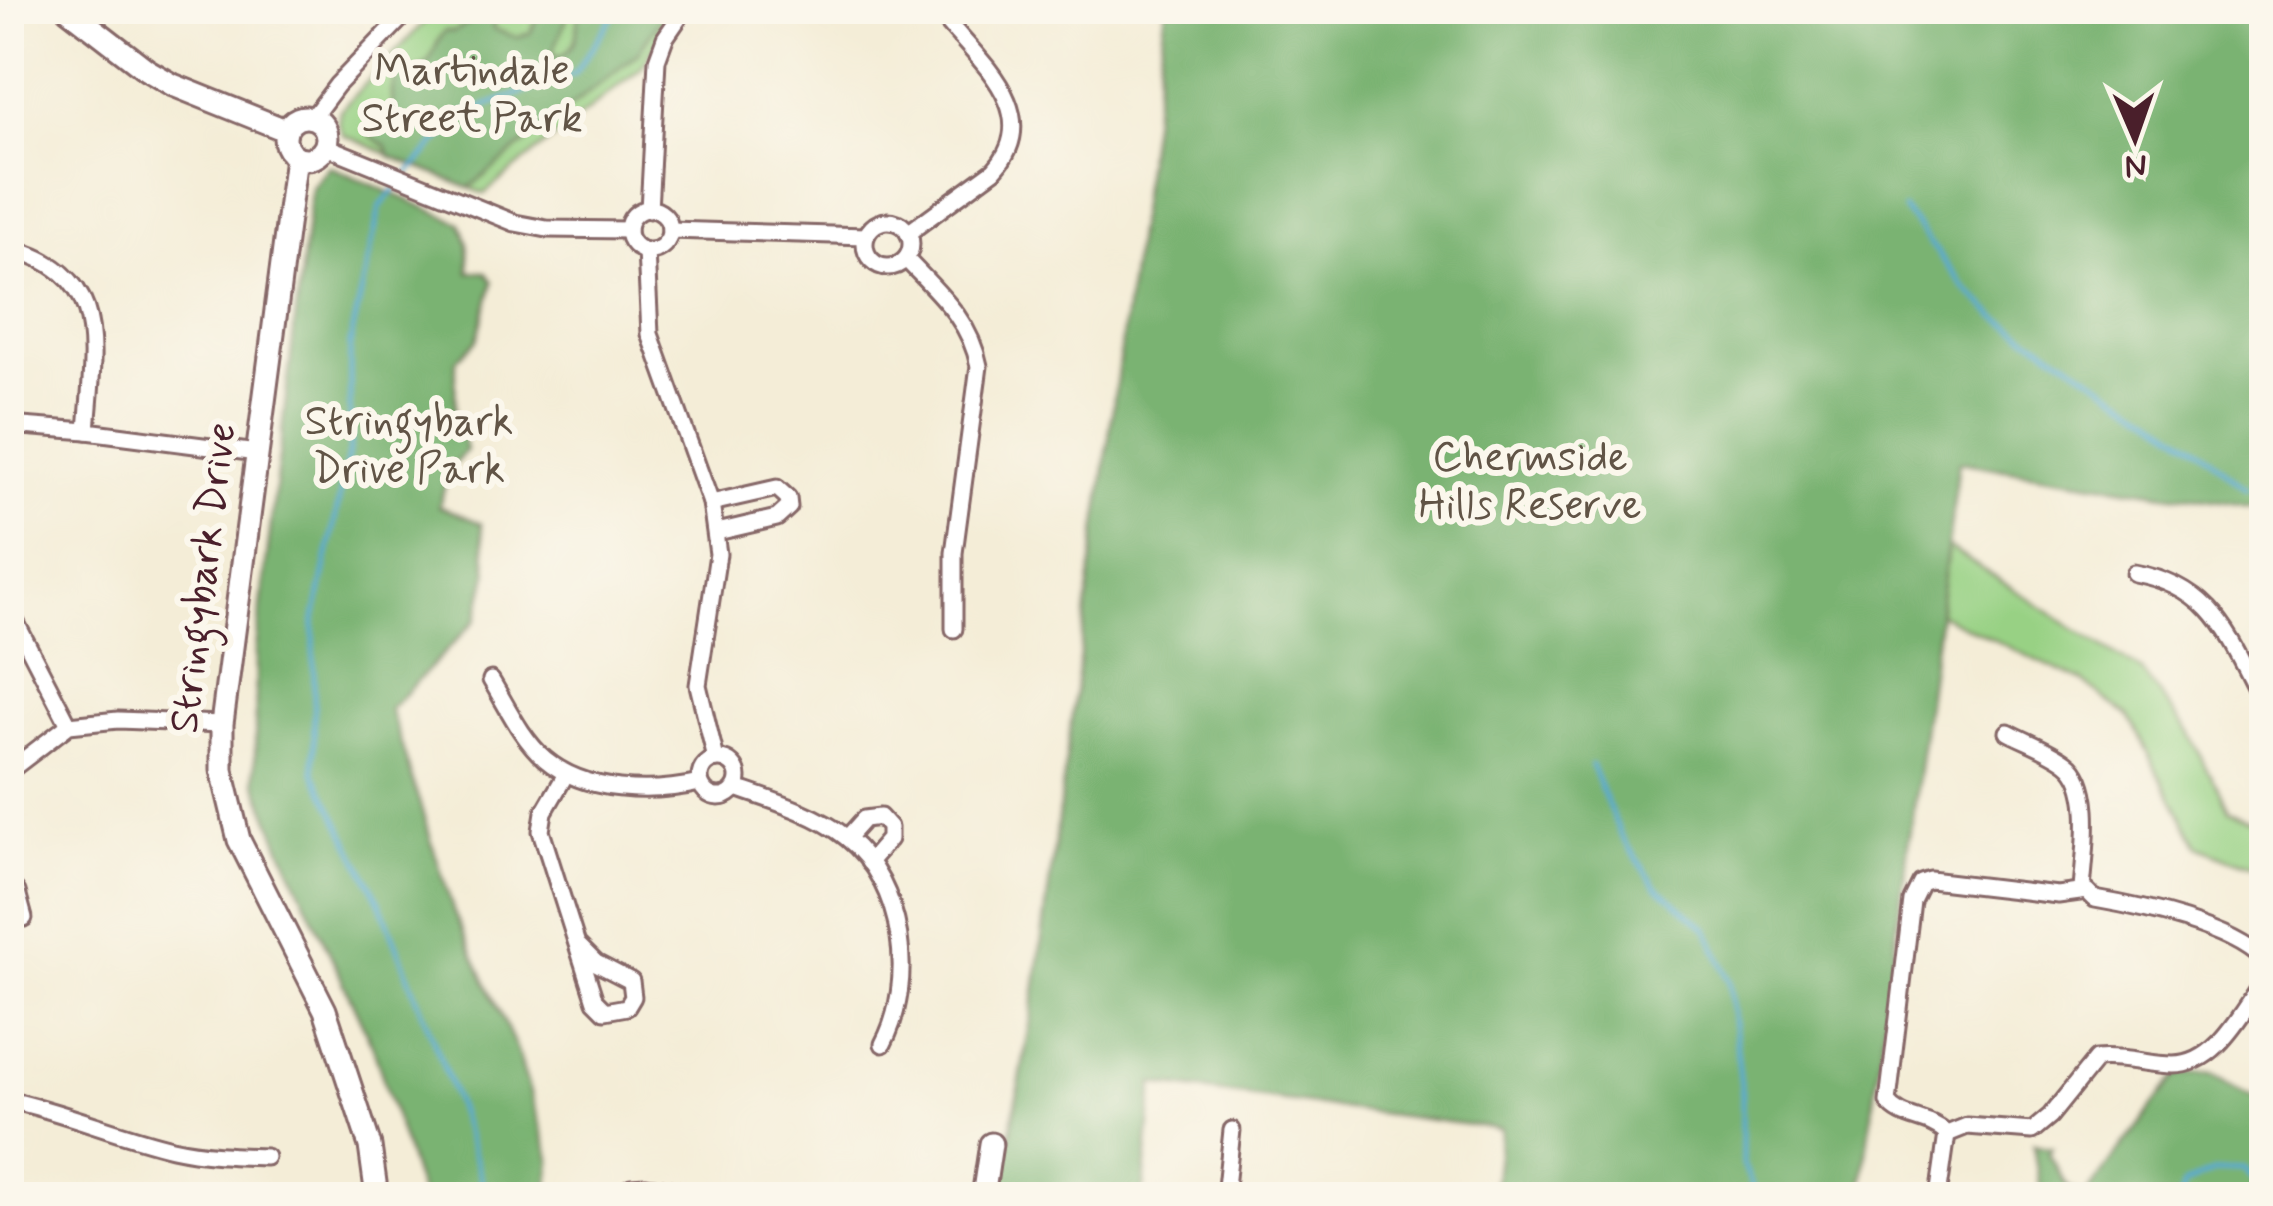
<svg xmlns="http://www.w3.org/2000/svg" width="2273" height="1206" font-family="Mynerve,sans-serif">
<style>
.green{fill:#98d184;stroke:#717858;stroke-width:3}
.forest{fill:#7ab372;stroke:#62694e;stroke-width:3}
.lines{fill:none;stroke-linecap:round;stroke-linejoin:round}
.stream{stroke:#58aad3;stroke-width:4.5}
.street-casing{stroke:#866767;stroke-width:21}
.secondary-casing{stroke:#866767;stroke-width:27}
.street{stroke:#fff;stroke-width:15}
.secondary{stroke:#fff;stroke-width:21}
.labels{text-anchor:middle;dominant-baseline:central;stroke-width:12;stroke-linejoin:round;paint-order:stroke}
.park-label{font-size:42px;fill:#615446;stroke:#fbf7ec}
.street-label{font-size:42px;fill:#4a1f2b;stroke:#fbf7ec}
</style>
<rect width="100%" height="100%" fill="#fbf7ec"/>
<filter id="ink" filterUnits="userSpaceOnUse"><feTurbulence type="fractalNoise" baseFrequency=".00833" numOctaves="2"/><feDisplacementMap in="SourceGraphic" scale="24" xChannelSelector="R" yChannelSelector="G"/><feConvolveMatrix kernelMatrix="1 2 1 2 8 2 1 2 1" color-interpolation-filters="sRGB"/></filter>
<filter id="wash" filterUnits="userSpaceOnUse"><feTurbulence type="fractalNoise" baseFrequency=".004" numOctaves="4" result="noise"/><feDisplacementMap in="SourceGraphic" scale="48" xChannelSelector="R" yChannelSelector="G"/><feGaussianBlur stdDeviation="2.7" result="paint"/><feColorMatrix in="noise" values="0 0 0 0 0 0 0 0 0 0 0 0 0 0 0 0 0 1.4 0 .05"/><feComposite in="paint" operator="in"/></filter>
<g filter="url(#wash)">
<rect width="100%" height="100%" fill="#f4edd7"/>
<g class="green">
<polygon points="437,9 679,9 641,68 484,194 343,135 338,123 340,110"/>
<polygon points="1948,547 2141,671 2190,734 2227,810 2264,827 2264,873 2197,846 2128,716 2083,682 1939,614"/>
</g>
<g class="forest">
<path d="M566,9V21L552,53L559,56C581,47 575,28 580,9H667L637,54L469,188L390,156L386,146L369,136L370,122L393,113L392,90L397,74C407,70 417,72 425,65C436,56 434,41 445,31L453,32L488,14L494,20L493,29L516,37L530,33L542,10Z"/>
<polygon points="1166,9 2264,9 2264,509 1959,462 1861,1197 1493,1197 1501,1129 1154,1084 1143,1197 999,1197 1032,1014"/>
<polygon points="329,166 461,223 468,243 469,272 486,272 493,282 477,340 456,360 455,409 466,450 449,471 439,506 481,523 488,574 477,619 390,709 454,913 516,1048 551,1160 548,1197 421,1197 373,1047 279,843 255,780 256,649 311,188"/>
<path d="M2212,1072L2264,1102V1197H2042L2034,1144L2053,1148L2049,1154C2063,1173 2057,1190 2086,1195L2176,1075Z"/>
</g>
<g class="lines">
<g class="stream">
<polyline points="409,173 463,114 574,74 618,9"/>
<polyline points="402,181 380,207 350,344 350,445 314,624 314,772 381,904 447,1076 481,1177 483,1197"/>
<polyline points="1904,210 1965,288 1997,317 2157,418 2248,489"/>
<polyline points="1591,765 1621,836 1656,886 1707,929 1729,980 1742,1095 1742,1162 1757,1197"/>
<polyline points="2180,1197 2184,1184 2215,1168 2245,1169 2264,1197"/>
</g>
</g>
</g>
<g filter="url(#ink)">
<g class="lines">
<g class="street-casing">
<g id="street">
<polyline points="313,117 337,85 410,9"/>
<polyline points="325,146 515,223 547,229 628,230"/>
<circle cx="649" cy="230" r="21"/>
<polyline points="649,210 657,60 665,38 685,9"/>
<circle cx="888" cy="244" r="23"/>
<polyline points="670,230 866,236"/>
<path d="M908,233L994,170C1049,110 969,53 937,9"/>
<path d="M9,248C111,274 93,347 87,431"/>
<polyline points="646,251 650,334 711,503 718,554 698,685 716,759"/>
<path d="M906,259C937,292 970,319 979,366L954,553V629"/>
<polyline points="9,425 87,431 257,453"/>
<polyline points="711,503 777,488 788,498 789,507 777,518 717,532"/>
<path d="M2134,573C2215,587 2229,639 2264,704"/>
<polyline points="9,609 69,725"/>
<path d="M491,680C507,706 521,738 545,759C585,793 651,794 700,783"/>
<path d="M2008,732C2027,742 2050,750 2067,763C2097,785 2084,857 2082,890"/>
<circle cx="719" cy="778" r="19"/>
<polyline points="9,771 69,725 118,720 222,724"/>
<polyline points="566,774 544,812 541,831 595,1001 605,1011 627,1007 633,997 631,981 596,963 579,946"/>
<path d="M736,788C771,800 817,814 847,838C904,884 916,982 883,1044"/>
<polyline points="847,838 864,819 880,817 889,827 889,839 869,862"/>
<polyline points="9,882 17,892 24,918"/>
<path d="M2264,960C2231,926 2141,907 2095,899L2087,891L2058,895L1930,880L1921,883L1912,901L1888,1102C1902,1121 1927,1116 1947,1134L1967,1126L2032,1131L2050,1116L2096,1059C2122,1056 2148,1065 2174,1065C2217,1065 2242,1012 2264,982"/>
<path d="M9,1100C65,1112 117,1135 172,1148C203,1155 234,1156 266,1157"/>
<polyline points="617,1197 631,1187 645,1186 728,1197"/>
<polyline points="1225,1197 1232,1130"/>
<polyline points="1938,1197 1947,1134"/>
</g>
</g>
<g class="secondary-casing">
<g id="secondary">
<polyline points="68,9 147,70 173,85 285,130"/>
<circle cx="306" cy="138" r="21"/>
<polyline points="296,157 222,724 222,770 239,840 325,1010 370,1146 377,1197"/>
<polyline points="983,1197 991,1144"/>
</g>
</g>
<use href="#street" class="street"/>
<use href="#secondary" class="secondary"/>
</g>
</g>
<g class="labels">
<g class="park-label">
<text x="472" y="71">Martindale<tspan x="472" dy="48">Street Park</tspan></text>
<text x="409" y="422">Stringybark<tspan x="409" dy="48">Drive Park</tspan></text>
<text x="1530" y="458">Chermside<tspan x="1530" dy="48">Hills Reserve</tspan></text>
</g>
<g class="street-label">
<text transform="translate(204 578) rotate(-83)">Stringybark Drive</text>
</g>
</g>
<rect width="2273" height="1206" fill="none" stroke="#fbf7ec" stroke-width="48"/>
<g transform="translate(2135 138) rotate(178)" stroke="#fbf7ec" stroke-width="9" paint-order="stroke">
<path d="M0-9L21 45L0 30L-21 45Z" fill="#4a1f2b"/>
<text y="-18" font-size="33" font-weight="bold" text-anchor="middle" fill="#4a1f2b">N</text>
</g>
</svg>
